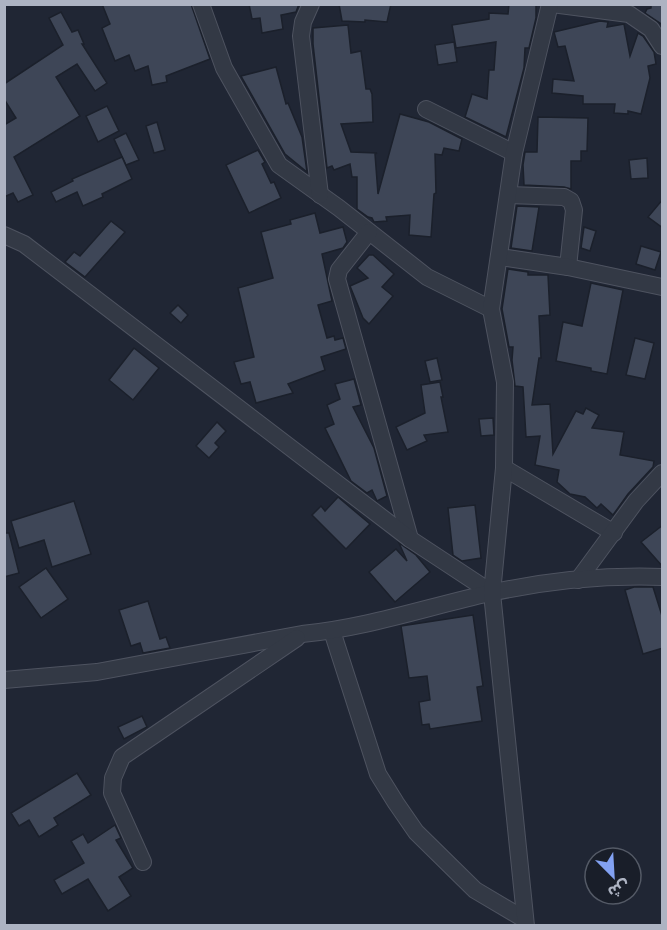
<svg xmlns="http://www.w3.org/2000/svg" width="667" height="930" font-family="'Open Sans','Noto Sans Arabic',sans-serif">
<style>
.building{fill:#3e4657;stroke:#1b202b;stroke-width:1.5}
.lines{fill:none;stroke-linecap:round;stroke-linejoin:round}
.minor-casing{stroke:#4e5360;stroke-width:18}
.minor{stroke:#333945;stroke-width:16}
</style>
<rect width="100%" height="100%" fill="#202634"/>
<g class="building">
<polygon points="102,4 191,4 210,59 166,76 167,82 152,85 148,66 135,71 129,55 115,61 102,28 110,24"/>
<polygon points="249,4 299,4 296,12 281,15 283,29 262,33 260,18 252,19"/>
<polygon points="339,4 391,4 387,22 365,20 365,22 342,21"/>
<polygon points="509,4 536,4 536,18 529,48 525,48 524,68 506,137 465,117 472,94 487,99 489,70 494,70 496,42 456,48 452,25 489,19 489,13 508,14"/>
<polygon points="651,4 663,4 663,25 645,13 647,9 651,8"/>
<polygon points="61,12 72,32 78,30 84,44 82,44 107,83 95,91 77,64 56,77 80,116 14,157 33,195 18,202 13,193 4,197 4,125 16,118 4,99 4,84 63,45 49,18"/>
<polygon points="600,21 608,22 607,27 624,24 630,56 638,33 643,36 654,52 656,64 648,66 650,78 641,114 628,111 628,114 614,113 615,104 583,104 583,96 552,93 553,79 574,81 565,46 558,47 554,32"/>
<polygon points="348,25 351,53 361,51 366,89 370,89 372,94 373,122 341,124 351,152 377,153 375,154 378,194 400,114 429,122 462,139 459,151 444,148 442,155 435,154 436,193 434,194 431,237 409,235 410,215 386,217 387,221 374,222 372,218 368,217 357,209 357,177 352,177 350,164 334,170 332,166 327,168 313,44 313,28"/>
<polygon points="454,42 457,62 438,65 435,45"/>
<polygon points="276,67 286,104 288,103 302,137 307,172 285,154 241,76"/>
<polygon points="107,106 119,131 98,142 86,116"/>
<polygon points="538,117 588,118 587,151 581,151 581,161 571,161 571,189 564,187 524,185 523,165 525,152 537,152"/>
<polygon points="157,122 165,150 154,153 146,126"/>
<polygon points="126,133 139,160 126,165 114,139"/>
<polygon points="258,150 265,162 262,164 271,183 274,182 281,198 249,213 226,165"/>
<polygon points="122,157 132,179 102,194 103,197 83,206 77,192 56,202 51,192 73,181 72,179"/>
<polygon points="647,158 648,178 631,179 629,160"/>
<polygon points="663,199 663,228 648,217"/>
<polygon points="517,206 539,207 532,251 511,248"/>
<polygon points="315,213 320,233 343,227 347,242 343,248 322,254 332,301 318,305 327,338 334,336 335,340 343,338 346,349 321,357 325,370 288,384 293,393 256,403 250,382 241,384 234,362 254,357 238,288 273,278 261,232 291,224 290,220"/>
<polygon points="111,221 125,232 85,277 65,262 74,252 80,256"/>
<polygon points="584,227 596,231 590,251 581,248"/>
<polygon points="641,246 661,252 655,270 636,264"/>
<polygon points="369,255 373,255 394,274 382,287 393,296 369,324 363,318 350,286 368,278 357,268"/>
<polygon points="508,269 528,272 528,275 548,275 550,315 539,316 541,358 539,358 532,405 550,404 553,454 576,411 583,414 586,408 599,415 592,428 624,432 620,455 654,461 653,467 628,494 613,515 601,504 597,508 585,497 570,494 557,482 559,470 535,465 540,436 526,437 523,387 515,386 512,360 513,347 509,347 502,309"/>
<polygon points="591,283 623,290 607,374 591,371 591,368 556,361 563,322 582,326"/>
<polygon points="178,305 188,315 181,323 170,313"/>
<polygon points="635,338 654,343 645,379 626,375"/>
<polygon points="134,348 159,368 133,400 109,380"/>
<polygon points="437,358 442,380 430,382 425,361"/>
<polygon points="354,379 361,405 353,407 374,448 387,496 377,501 372,490 367,493 351,481 325,428 334,424 327,405 340,399 335,384"/>
<polygon points="440,382 443,397 441,397 448,432 424,435 427,441 407,450 396,427 425,413 421,385"/>
<polygon points="493,418 494,435 481,436 479,419"/>
<polygon points="217,422 226,431 215,443 219,447 209,458 196,446"/>
<polygon points="338,497 370,524 346,549 312,515 321,506 325,511"/>
<polygon points="74,501 91,554 52,567 44,540 19,548 11,521"/>
<polygon points="475,505 481,558 462,561 453,555 448,508"/>
<polygon points="663,525 663,567 641,542"/>
<polygon points="4,533 9,533 19,573 4,577"/>
<polygon points="399,543 416,555 430,572 395,602 369,572 396,549 407,561"/>
<polygon points="46,568 68,599 41,618 19,587"/>
<polygon points="634,587 653,587 663,619 663,648 643,654 625,590"/>
<polygon points="148,601 160,639 166,637 170,648 143,653 140,643 131,646 119,610"/>
<polygon points="473,615 483,686 477,687 482,721 430,729 429,724 422,725 419,702 430,700 427,676 409,678 401,626"/>
<polygon points="142,716 147,727 124,739 118,727"/>
<polygon points="77,773 91,795 54,818 58,825 39,837 29,820 19,826 11,813"/>
<polygon points="115,825 121,838 116,840 133,868 119,877 131,896 108,911 88,879 62,894 54,880 84,863 71,841 83,834 88,843"/>
</g>
<g class="lines">
<g class="minor-casing">
<g id="minor">
<polyline points="201,4 224,68 279,165 339,208 427,277 491,309"/>
<polyline points="311,4 303,22 301,36 320,195"/>
<polyline points="552,4 629,14 651,29 662,46"/>
<polyline points="426,109 514,153"/>
<polyline points="509,195 564,197 571,201 574,210 568,267"/>
<polyline points="369,232 339,270 337,279 410,539"/>
<polyline points="4,235 24,244 410,539 492,593"/>
<polyline points="500,257 568,267 662,287"/>
<polyline points="504,468 614,533"/>
<polyline points="578,580 636,501 662,473"/>
<polyline points="332,631 378,774 396,803 416,832 475,890 524,919"/>
<path d="M4,680L97,672L302,634C366,628 427,607 490,593C546,581 605,575 662,577"/>
<polyline points="143,862 112,793 113,778 122,757 297,638"/>
<polyline points="526,926 492,593 504,468 505,382 491,309 514,153 550,4"/>
</g>
</g>
<use href="#minor" class="minor"/>
</g>
<rect width="667" height="930" fill="none" stroke="#adb3c2" stroke-width="12"/>
<g transform="translate(613 876) rotate(156)"><circle r="28" fill="#191e29" stroke="#545a66" stroke-width="1.5"/>
<path d="M0-4.5L10 22L0 15L-10 22Z" fill="#82a1f2"/>
<text y="-9" font-size="16" font-weight="bold" text-anchor="middle" fill="#adb3c2">ش</text>
</g>
</svg>
